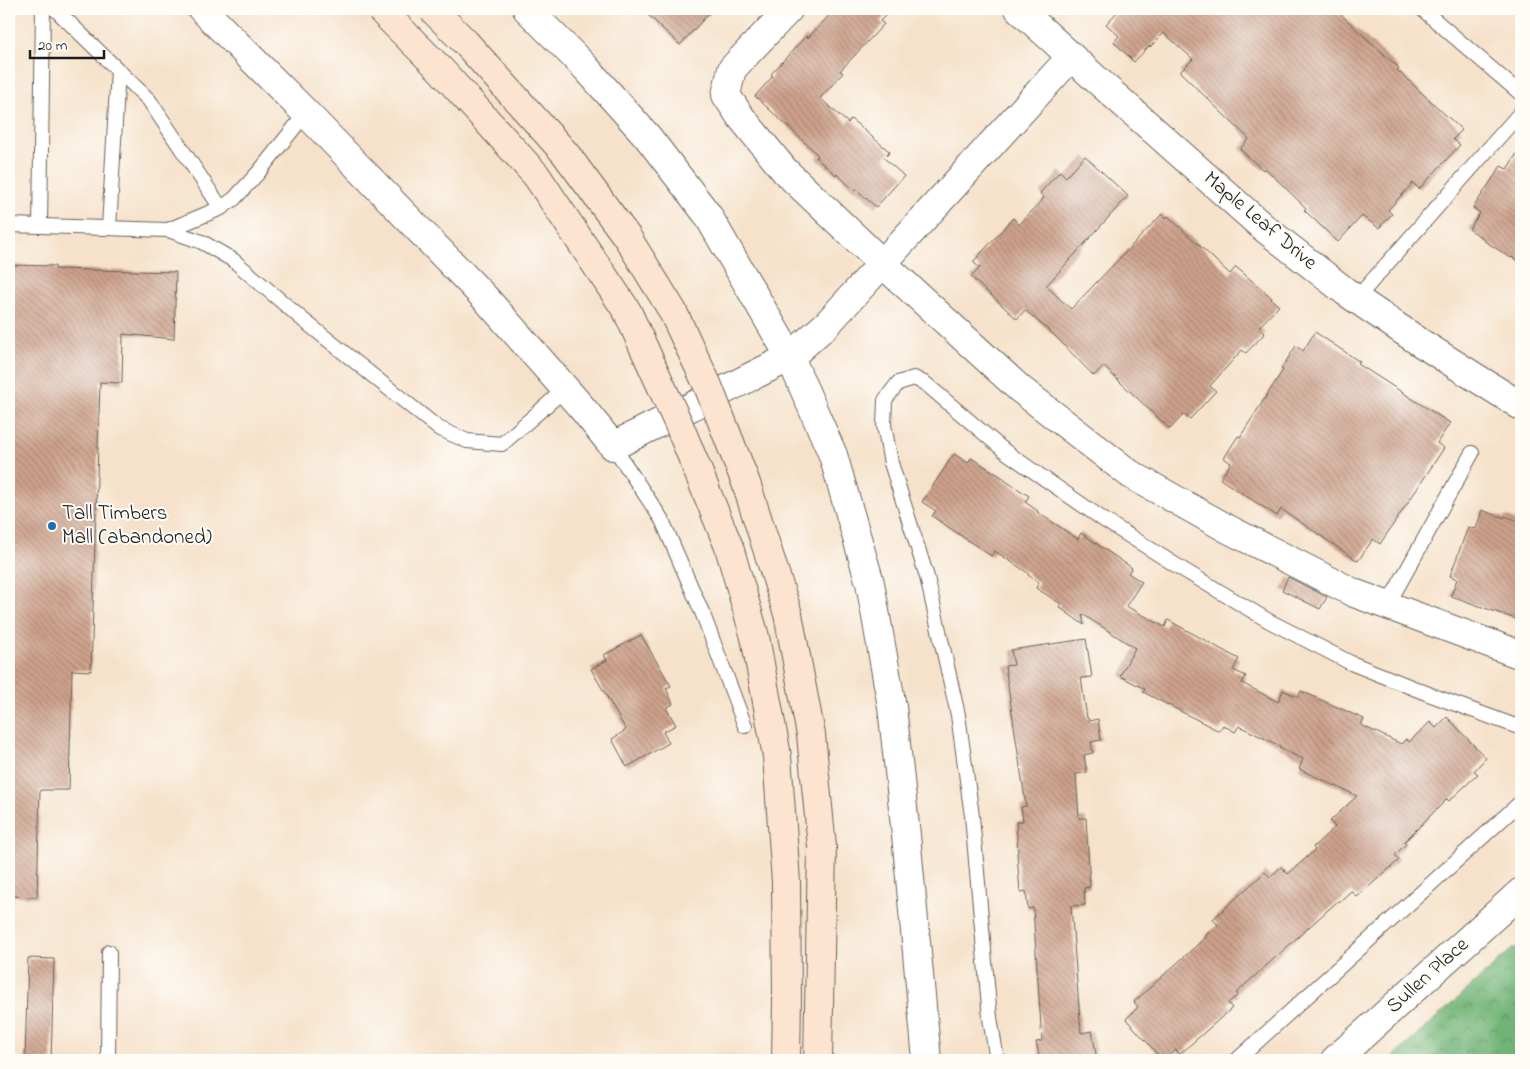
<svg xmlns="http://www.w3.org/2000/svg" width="1530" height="1069" font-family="'Indie Flower',sans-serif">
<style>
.forest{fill:url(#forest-crowns);stroke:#47684a}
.building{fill:url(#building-back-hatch)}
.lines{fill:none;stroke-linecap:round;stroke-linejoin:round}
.service-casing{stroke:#686159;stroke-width:16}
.minor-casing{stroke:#686159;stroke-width:30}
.tertiary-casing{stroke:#686159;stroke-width:30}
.service{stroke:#fff;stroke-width:14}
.minor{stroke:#fff;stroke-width:28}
.tertiary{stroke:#fff;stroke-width:28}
.secondary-bridge-casing{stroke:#686159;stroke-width:30;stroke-linecap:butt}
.secondary-bridge{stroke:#fde4d1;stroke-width:28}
.poi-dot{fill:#1f6fb2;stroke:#fdfcf7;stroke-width:2}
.labels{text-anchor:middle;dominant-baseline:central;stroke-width:4;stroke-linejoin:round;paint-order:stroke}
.street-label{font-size:21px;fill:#1c1c1c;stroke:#fdfcf7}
.poi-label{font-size:21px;fill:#1c1c1c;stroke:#fdfcf7;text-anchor:start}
</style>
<defs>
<pattern id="forest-crowns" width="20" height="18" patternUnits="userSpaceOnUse" patternTransform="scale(1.25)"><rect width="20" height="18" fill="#72b477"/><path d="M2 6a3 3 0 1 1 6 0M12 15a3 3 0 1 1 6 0" fill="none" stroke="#5d9261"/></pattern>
<pattern id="building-back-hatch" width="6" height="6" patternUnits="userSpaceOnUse" patternTransform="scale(1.25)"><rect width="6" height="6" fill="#cea28c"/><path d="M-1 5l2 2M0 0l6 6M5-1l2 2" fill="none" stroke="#a68372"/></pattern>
</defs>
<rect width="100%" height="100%" fill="#fdfcf7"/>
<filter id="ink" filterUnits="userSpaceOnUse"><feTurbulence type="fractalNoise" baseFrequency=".02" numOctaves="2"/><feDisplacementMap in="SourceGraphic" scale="10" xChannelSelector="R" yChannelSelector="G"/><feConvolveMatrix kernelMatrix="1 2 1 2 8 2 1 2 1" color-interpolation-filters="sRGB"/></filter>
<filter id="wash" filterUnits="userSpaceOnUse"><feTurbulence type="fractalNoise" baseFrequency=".0096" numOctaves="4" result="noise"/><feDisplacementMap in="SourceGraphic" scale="20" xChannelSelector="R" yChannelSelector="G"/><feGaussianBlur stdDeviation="1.12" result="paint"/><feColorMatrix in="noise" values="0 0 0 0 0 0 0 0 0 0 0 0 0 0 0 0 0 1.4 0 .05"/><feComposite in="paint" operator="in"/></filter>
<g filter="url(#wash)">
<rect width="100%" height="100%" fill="#f6e2cb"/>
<polygon class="forest" points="1512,949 1521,949 1521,1060 1390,1060"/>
<g id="blocks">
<g class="building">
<polygon points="642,9 713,9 680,45"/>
<polygon points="835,9 892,9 880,21 884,24 840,71 843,73 820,98 848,123 851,119 890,152 884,158 904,176 876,207 856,189 855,191 837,174 836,175 816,158 818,155 755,96 773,76 771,74 806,36 808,38"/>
<polygon points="1120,9 1335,9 1399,68 1397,70 1462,130 1453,139 1460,145 1419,189 1413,183 1388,210 1392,214 1379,228 1362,216 1338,242 1304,210 1306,208 1265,168 1263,170 1240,149 1249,139 1180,72 1193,59 1164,33 1150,47 1149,46 1134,62 1114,42 1119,36 1106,24"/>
<polygon points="1521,147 1521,263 1512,257 1511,258 1483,240 1484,239 1469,229 1480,213 1473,208 1501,166 1507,169"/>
<polygon points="1085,156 1128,196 1046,286 1071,309 1162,214 1166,218 1168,216 1230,274 1236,267 1272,298 1271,299 1279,306 1259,327 1265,333 1246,353 1242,350 1210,386 1216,391 1190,419 1184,414 1170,429 1103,366 1094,376 1054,335 1025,310 1017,319 971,277 980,268 973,262 1013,218 1019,225 1044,198 1040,193 1060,171 1066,177"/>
<polygon points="9,265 55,266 55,269 176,272 174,339 123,334 122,383 100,382 91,671 72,670 69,790 40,790 37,897 9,896"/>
<polygon points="1315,332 1360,362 1358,364 1450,423 1437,443 1444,448 1413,495 1380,544 1373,539 1358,561 1281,509 1277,516 1220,479 1231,463 1224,458 1238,436 1240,437 1283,370 1281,369 1296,346 1303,351"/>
<polygon points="954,454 968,463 971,458 1005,479 1004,480 1029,496 1025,502 1038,511 1037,512 1078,539 1081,533 1132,568 1128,573 1142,582 1126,606 1165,627 1168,620 1239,659 1233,670 1246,676 1242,683 1278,702 1283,690 1298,697 1301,691 1364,719 1361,725 1401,744 1406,739 1409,742 1430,722 1436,728 1447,717 1486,758 1474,771 1478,774 1449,801 1447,799 1404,842 1406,844 1395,855 1399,860 1357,897 1351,891 1339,902 1338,901 1236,993 1238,995 1228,1003 1232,1008 1180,1054 1176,1050 1163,1060 1126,1019 1138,1007 1134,1002 1207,936 1206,935 1218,925 1213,919 1265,872 1270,877 1281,867 1288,874 1315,850 1313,847 1335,827 1330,821 1357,796 1299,769 1303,759 1279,748 1280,746 1239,726 1235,732 1223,725 1219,731 1143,692 1145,689 1120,676 1135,648 1082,614 1084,625 1059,607 1061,604 1036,588 1039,582 1028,575 1028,573 995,551 991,556 932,516 936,511 922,502"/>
<polygon points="1482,510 1504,518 1505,516 1521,522 1521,603 1516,619 1451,596 1457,579 1450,576 1468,527 1476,529"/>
<polygon points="1288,577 1327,597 1320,609 1282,590"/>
<polygon points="641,635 671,686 666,688 673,704 666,708 676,725 663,732 669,743 627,767 612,739 626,730 591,669 607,660 604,655"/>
<polygon points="1086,639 1092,677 1081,678 1087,718 1088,718 1089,721 1098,719 1101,740 1091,742 1093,753 1084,755 1087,773 1076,774 1079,818 1086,818 1090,887 1084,888 1085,905 1071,906 1081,1033 1092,1031 1097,1060 1040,1060 1036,1042 1042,1041 1033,908 1028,909 1026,891 1020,892 1017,853 1018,852 1016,822 1023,821 1021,807 1026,806 1005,666 1014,665 1011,650"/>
<polygon points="28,958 54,959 51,1060 25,1060"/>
</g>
</g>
</g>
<g filter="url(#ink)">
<use href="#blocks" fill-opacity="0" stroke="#686159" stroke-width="1"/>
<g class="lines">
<g class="service-casing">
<g id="service">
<polyline points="55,9 149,100 221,208"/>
<polyline points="1422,9 1521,94"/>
<polyline points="9,225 168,230 221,208 234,199 258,173 306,113"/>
<polyline points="40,226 43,9"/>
<polyline points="109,228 118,70"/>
<polyline points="168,230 202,242 233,260 302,319 438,428 467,441 502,444 565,389"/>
<polyline points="1356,299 1521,112"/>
<polyline points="613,446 662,520 704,617 745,726"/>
<polyline points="1387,606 1472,453"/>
<polyline points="108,1060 109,952"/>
<polyline points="997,1060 990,1018 972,816 958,715 927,577 891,463 884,425 885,400 898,383 914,378 926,384 1006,452 1104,520 1182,569 1269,621 1351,663 1431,695 1521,728"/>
<polyline points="1237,1060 1521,802"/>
</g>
</g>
<g class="minor-casing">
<g id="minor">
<polyline points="789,9 732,69 726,95 740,116 785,171 883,264 1020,389 1130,474 1228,529 1354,593 1521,655"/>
<polyline points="1019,9 1097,80 1264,228 1346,292 1421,343 1521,406"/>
<polyline points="790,357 827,324 1071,57"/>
</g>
</g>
<g class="tertiary-casing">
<g id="tertiary">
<polyline points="202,9 306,113 487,300 583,409 613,446 790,357"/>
<polyline points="527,9 586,68 647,136 707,214 790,357 833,455 870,583 892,707 906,835 927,1060"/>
<polyline points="1335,1060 1521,892"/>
</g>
</g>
<use href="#service" class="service"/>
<use href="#minor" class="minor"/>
<use href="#tertiary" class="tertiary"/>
<g class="secondary-bridge-casing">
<g id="secondary-bridge">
<polyline points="380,9 440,69 536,175 627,311 679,425 729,547 755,637 777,756 786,882 787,998 786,1060"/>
<polyline points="432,9 466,43 565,153 627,237 672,310 708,386 746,483 788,614 811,735 822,847 818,1060"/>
</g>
</g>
<use href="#secondary-bridge" class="secondary-bridge"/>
</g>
</g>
<circle class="poi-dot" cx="52" cy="526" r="5"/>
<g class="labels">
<g class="street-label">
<text transform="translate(1260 221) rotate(40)">Maple Leaf Drive</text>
<text transform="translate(1428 976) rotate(-42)">Sullen Place</text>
</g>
<g class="poi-label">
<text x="62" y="514">Tall Timbers<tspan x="62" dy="24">Mall (abandoned)</tspan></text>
</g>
</g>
<rect width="1530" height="1069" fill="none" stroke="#fdfcf7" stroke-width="30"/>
<path d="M30 50v8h74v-8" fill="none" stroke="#1c1c1c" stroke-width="2.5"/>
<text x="38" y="50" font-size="15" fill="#1c1c1c" stroke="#fdfcf7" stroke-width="4" paint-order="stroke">20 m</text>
</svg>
